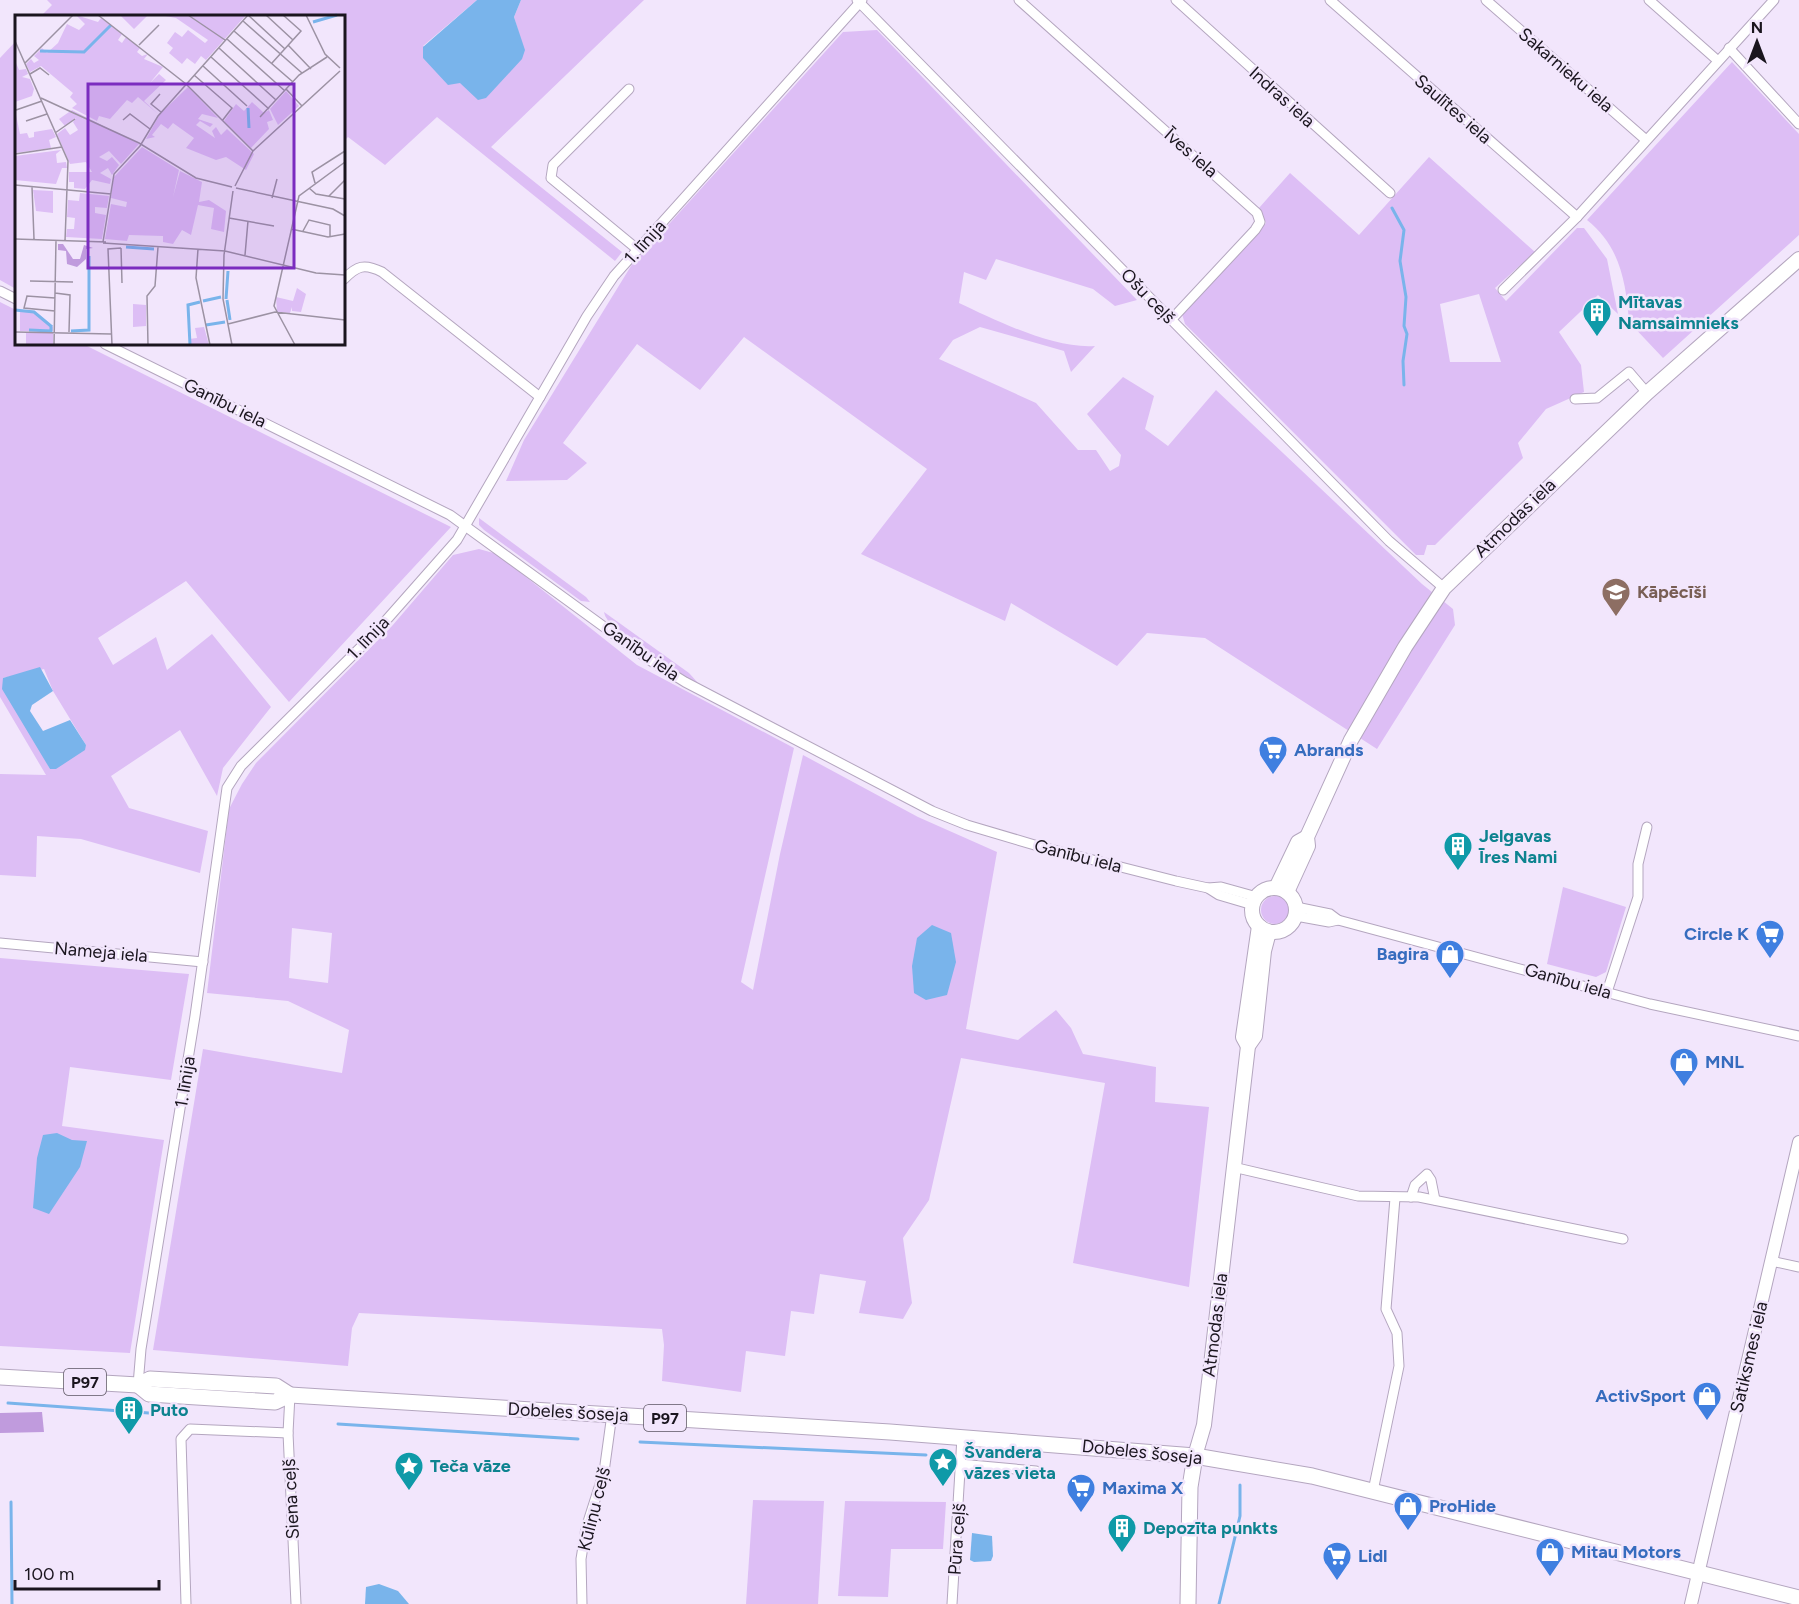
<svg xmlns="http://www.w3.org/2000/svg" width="1799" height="1604" font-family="Figtree,sans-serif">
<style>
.green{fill:#ddbef5;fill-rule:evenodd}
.forest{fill:#c09bdd}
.water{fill:#79b4eb}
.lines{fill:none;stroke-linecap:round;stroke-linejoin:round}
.stream{stroke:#79b4eb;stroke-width:3}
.minor-casing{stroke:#b4a6bf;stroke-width:11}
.tertiary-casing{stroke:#b4a6bf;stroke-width:14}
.secondary-casing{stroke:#b4a6bf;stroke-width:16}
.primary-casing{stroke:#b4a6bf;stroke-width:17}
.minor{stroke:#fff;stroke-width:9}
.tertiary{stroke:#fff;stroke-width:12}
.secondary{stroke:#fff;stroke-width:14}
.primary{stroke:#fff;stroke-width:15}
.labels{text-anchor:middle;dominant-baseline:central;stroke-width:5;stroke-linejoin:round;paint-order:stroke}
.shield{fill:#f2e6fc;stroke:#5b5461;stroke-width:1.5}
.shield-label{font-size:16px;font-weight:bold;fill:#1a151e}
.street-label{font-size:18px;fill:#1a151e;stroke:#f2e6fc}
.culture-label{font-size:18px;font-weight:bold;fill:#0d838f;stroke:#f2e6fc;text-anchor:start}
.education-label{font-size:18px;font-weight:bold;fill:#785e54;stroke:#f2e6fc;text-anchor:start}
.shop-label{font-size:18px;font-weight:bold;fill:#366cbe;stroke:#f2e6fc;text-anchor:start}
.inset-river{fill:none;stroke:#79b4eb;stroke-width:3}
.inset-road{fill:none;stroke:#9c92a3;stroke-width:1.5}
.view{fill:#7b2cbf;fill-opacity:0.15;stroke:#7b2cbf;stroke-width:3}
.inset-edge{fill:none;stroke:#1a151e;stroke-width:3}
</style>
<rect width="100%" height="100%" fill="#f2e6fc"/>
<g class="green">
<polygon points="47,0 477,0 423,46 524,50 514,17 521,0 644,0 491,147 622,252 615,261 437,117 385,165 348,137 344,141 344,16 41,16 52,5"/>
<path d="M877,30L1137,300L1115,306L1093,289L996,259L986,280L964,272L959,303C997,321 1054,349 1095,346L1071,372L1064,351L980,327L953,340L939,359L1036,403L1078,450H1096L1110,471L1119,466L1121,455L1087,414L1123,377L1154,396L1145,429L1168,446L1216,390L1422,584L1453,609L1455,625L1377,749L1205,638L1147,633L1117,666L1011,603L1005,621L861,554L927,469L744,337L700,390L637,344L563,443L587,463L567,480L506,481L524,440L631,266L843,32Z"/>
<polygon points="16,41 16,289 0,280 0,58"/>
<path d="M1732,62L1799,134V235L1663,358L1629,322C1626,282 1620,246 1587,220Z"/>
<path d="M1429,157L1535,252L1495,288L1506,301L1577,228H1584L1607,259L1618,314L1598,295L1559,332L1581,365L1584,392L1546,409L1518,443L1523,458L1435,545H1427L1424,555H1416L1185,324L1182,314L1266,223L1259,208L1290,173L1359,235ZM1479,294L1501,362H1450L1440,304Z"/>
<path d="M0,302L16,310V344H83L451,527L289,702L186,581L98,638L113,665L156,637L167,670L212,634L271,707L223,768L217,796L180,730L111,776L129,808L208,831L200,873L81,839L37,836L36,877L0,875V774L46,775L0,697ZM44,669L53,691L86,745L50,769L3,678Z"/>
<polygon points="479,518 586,597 590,602 581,601 484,530 479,525"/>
<path d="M479,549L497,554L637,665L794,748L741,982L753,990L780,854L803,755L918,817L997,852L966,1029L1018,1040L1056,1010L1071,1028L1083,1054L1156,1067L1155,1102L1209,1107L1189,1287L1073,1263L1105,1083L961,1058L929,1200L903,1238L912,1303L903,1319L859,1313L866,1281L820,1274L814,1314L791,1311L785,1356L746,1351L741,1392L662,1381L664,1345L662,1329L359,1313L352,1328L348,1366L153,1350L203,1049L342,1073L349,1030L288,1001L207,993L229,809L242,784L256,763L392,626L453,555ZM292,928L332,933L328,983L289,978Z"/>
<path d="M604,612L689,673L698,683C678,673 607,633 604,612Z"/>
<polygon points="1563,887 1626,907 1606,972 1596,977 1547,964"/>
<circle cx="1275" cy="910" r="14"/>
<polygon points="0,958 189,974 171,1080 70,1067 62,1126 164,1140 130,1353 0,1346"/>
<polygon points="753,1500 824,1501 818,1604 746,1604"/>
<polygon points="845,1501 946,1502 943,1549 891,1549 888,1597 838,1596"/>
</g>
<polygon class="forest" points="42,1412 44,1432 0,1433 0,1413"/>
<g class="water">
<polygon points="477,0 521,0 514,17 525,50 522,59 486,98 478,100 460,83 448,85 423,58 423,47"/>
<polygon points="40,667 53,691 32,705 30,711 43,731 70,720 86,745 85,750 56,769 50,769 2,689 3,678"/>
<polygon points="932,925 951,933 956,962 947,995 926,1000 914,993 912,966 917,938"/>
<polygon points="57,1133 72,1140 87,1141 80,1167 49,1214 33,1208 37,1158 43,1135"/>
<polygon points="972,1533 992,1536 993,1556 991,1561 974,1562 970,1560"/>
<polygon points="379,1584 398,1591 409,1604 365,1604 366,1587"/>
</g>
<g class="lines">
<g class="stream">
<polyline points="1392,208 1404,230 1400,261 1406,297 1404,326 1407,334 1403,361 1404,385"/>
<polyline points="8,1403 149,1413"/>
<polyline points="338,1424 578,1439"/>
<polyline points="640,1442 926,1455"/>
<polyline points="11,1502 12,1604"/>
<polyline points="1219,1604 1240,1516 1240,1485"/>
</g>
<g class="minor-casing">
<g id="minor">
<polyline points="857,0 1389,541 1444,588"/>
<polyline points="1019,0 1257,213 1260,222 1255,230 1171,320"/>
<polyline points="1176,0 1390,193"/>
<polyline points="1330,0 1577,217"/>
<polyline points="1486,0 1646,140"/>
<polyline points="1649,0 1717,60"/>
<polyline points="1729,48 1799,124"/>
<polyline points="629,89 553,165 551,178 637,249"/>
<path d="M344,279C357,266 364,263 382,272L540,397"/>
<polyline points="1503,290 1577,217 1774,0"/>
<polyline points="0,291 16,299"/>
<polyline points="105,344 450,515 651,661 685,682 932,811 967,825 1038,846 1176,881 1208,888 1221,887 1257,897"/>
<polyline points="1575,399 1597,398 1629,372 1647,393"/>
<polyline points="1208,888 1219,895 1253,905"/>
<polyline points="1296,907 1330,914 1338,920"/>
<polyline points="1296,916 1329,922 1338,920 1650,1004 1799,1036"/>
<polyline points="0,943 203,962"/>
<polyline points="1607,992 1638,897 1638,864 1647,827"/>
<polyline points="1233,1167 1358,1196 1419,1197 1623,1239"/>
<polyline points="1411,1197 1415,1185 1427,1174 1431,1180 1435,1200"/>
<polyline points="1771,1261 1799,1267"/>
<polyline points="138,1385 141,1349 195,1016 227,788 241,766 374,634 457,540 587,316 614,276 862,0"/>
<polyline points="290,1395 288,1433 296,1604"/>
<polyline points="960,1464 1036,1471"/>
<polyline points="1373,1491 1399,1366 1397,1333 1386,1309 1395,1198"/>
<polyline points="186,1604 181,1439 190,1429 288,1433"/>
<polyline points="582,1604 581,1559 586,1528 604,1472 612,1414"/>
<polyline points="952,1604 962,1437"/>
</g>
</g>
<g class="tertiary-casing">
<polyline id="tertiary" points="1691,1604 1799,1142"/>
</g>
<g class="secondary-casing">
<g id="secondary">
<circle cx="1274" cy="910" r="22"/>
<polyline points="1276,888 1298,842 1307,837"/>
<polyline points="1287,892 1308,846 1307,837 1351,740 1405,647 1444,588 1647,393 1799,259"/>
<polyline points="1248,1046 1243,1037 1259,926"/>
<polyline points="1195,1456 1204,1425 1248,1046 1255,1036 1264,951 1269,932"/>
</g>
</g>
<g class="primary-casing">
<g id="primary">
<polyline points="0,1377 138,1385 150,1379 276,1386 290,1395"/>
<polyline points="138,1385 149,1394 275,1402 290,1395 890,1432 1195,1456 1312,1476 1799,1598"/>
<polyline points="1188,1604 1190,1487 1195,1456"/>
</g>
</g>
<use href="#minor" class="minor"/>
<use href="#tertiary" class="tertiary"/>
<use href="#secondary" class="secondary"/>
<use href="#primary" class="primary"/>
</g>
<defs>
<g id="building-pin" transform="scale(1.5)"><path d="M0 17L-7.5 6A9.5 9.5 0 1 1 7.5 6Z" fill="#0f9aa8" stroke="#f2e6fc"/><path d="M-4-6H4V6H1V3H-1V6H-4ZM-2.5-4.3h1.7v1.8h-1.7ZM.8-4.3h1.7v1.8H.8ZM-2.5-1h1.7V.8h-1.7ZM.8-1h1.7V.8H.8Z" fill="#fff"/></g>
<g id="school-pin" transform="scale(1.5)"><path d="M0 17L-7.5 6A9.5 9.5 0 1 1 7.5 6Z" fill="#8d6e63" stroke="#f2e6fc"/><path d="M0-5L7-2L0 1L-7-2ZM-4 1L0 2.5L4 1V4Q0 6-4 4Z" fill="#fff"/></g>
<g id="supermarket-pin" transform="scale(1.5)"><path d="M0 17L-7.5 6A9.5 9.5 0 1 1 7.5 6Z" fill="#3f7fe0" stroke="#f2e6fc"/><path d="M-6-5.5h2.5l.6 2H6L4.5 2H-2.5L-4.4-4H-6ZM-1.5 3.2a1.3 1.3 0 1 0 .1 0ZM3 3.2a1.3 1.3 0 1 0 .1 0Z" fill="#fff"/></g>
<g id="shop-pin" transform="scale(1.5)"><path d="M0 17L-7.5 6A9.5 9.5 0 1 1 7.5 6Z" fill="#3f7fe0" stroke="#f2e6fc"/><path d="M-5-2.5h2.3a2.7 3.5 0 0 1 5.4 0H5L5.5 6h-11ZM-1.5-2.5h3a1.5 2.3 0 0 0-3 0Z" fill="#fff"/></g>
<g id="sight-pin" transform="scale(1.5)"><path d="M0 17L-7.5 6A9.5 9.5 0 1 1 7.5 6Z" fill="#0f9aa8" stroke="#f2e6fc"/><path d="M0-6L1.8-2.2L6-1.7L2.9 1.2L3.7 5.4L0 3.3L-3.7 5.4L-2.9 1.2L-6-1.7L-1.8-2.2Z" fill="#fff"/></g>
</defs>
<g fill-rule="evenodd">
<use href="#building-pin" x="1597" y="312"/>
<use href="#school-pin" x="1616" y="592"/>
<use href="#supermarket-pin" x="1273" y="750"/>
<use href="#building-pin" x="1458" y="846"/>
<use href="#supermarket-pin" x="1770" y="934"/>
<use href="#shop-pin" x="1450" y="954"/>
<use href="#shop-pin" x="1684" y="1062"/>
<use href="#shop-pin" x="1707" y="1396"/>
<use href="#building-pin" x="129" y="1410"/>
<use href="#sight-pin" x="943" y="1462"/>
<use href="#sight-pin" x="409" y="1466"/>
<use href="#supermarket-pin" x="1081" y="1488"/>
<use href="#shop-pin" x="1408" y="1506"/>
<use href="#building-pin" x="1122" y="1528"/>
<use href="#shop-pin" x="1550" y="1552"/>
<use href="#supermarket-pin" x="1337" y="1556"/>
</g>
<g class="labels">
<g class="shield">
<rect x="64" y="1369" width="42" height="26" rx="4.5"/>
<rect x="644" y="1405" width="42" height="26" rx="4.5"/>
</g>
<g class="shield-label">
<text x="85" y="1382">P97</text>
<text x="665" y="1418">P97</text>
</g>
<g class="street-label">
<text transform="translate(1566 70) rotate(41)">Sakarnieku iela</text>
<text transform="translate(1282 97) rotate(42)">Indras iela</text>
<text transform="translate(1453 109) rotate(41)">Saulītes iela</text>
<text transform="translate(1191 153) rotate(41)">Īves iela</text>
<text transform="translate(645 242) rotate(-48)">1. līnija</text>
<text transform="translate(1148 296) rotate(46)">Ošu ceļš</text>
<text transform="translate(225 403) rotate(26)">Ganību iela</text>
<text transform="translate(1515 518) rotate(-44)">Atmodas iela</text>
<text transform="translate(368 638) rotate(-46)">1. līnija</text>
<text transform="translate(641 651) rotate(35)">Ganību iela</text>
<text transform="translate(1078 856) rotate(14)">Ganību iela</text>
<text transform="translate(101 952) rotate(5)">Nameja iela</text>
<text transform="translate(1568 981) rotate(16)">Ganību iela</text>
<text transform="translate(185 1082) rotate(-81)">1. līnija</text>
<text transform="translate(1215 1325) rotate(-83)">Atmodas iela</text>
<text transform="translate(1749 1357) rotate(-77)">Satiksmes iela</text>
<text transform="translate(568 1412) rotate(3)">Dobeles šoseja</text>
<text transform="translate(1142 1452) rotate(6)">Dobeles šoseja</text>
<text transform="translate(291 1499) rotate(-93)">Siena ceļš</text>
<text transform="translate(594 1509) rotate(-76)">Kūliņu ceļš</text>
<text transform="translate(957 1539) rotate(-86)">Pūra ceļš</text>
</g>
<g class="culture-label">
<text x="1618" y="302">Mītavas<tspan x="1618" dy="21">Namsaimnieks</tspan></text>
<text x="1479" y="836">Jelgavas<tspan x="1479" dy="21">Īres Nami</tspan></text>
<text x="150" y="1410">Puto</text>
<text x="964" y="1452">Švandera<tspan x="964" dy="21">vāzes vieta</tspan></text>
<text x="430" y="1466">Teča vāze</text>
<text x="1143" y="1528">Depozīta punkts</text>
</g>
<g class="education-label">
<text x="1637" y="592">Kāpēcīši</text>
</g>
<g class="shop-label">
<text x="1294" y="750">Abrands</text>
<text x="1749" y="934" text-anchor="end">Circle K</text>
<text x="1429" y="954" text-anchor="end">Bagira</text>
<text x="1705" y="1062">MNL</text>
<text x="1686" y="1396" text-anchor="end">ActivSport</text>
<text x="1102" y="1488">Maxima X</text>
<text x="1429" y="1506">ProHide</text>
<text x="1571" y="1552">Mitau Motors</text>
<text x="1358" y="1556">Lidl</text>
</g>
</g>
<g transform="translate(15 15)">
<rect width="330" height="330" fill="#f2e6fc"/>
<path d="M61,0L83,7L86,3L107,19L103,25L107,28L111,22L125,33L122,37L127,41L133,39L129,44L148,52L135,68L144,59L151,65L129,86L143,99L123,82L117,88L112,85L95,104L84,101L82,106L57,93L62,89L55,82L58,78L26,51L15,57L11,49L16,44L19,48L24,45L19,41L27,33L32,38L43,28L52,9L64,15L70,9ZM105,0H133L119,14ZM145,0H231L191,45L186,41L180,49L172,43L167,49L154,38L158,33L152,28L160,17L167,22L173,15L190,28L193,25L161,3ZM1,48L4,55L11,54L13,59L7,62L15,64L19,74L17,81L0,87ZM173,72L203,103L187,99L183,104L198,109L195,112L185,106L181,110L200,123L197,116L201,112L206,120L212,114L239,139L231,155L211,142L201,145L171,133L179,123L158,108L153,114L146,109L137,120L140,122L131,124L145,99ZM271,76L284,91L263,110L255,94ZM237,87L249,98L254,95L258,105L252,107L254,114L236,133L209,106L221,89L229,96ZM0,95L5,119L12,118L14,123L19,122V117L37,114L41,122L34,125L36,133L0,138ZM57,95L124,129L106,149L94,136L84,142L92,146L97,142L104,150L97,160L93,153L85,158L96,164L95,169L77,165L70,174L59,173V167H54V157H77L71,147L55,149L42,119L50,113L55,120L63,115L58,107L61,103L50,111L44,104ZM127,132L164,155L158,182L165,156L187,167L184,187L194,185L211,196L209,217L196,214L199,193L183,190L176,220L167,215L158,229L148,227V221L114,220L112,226L90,224L96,189L111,192L112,187L96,183L99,162ZM46,135L41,139L42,148L51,147L52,153H47L41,169L0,165V141ZM18,175L38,176V198L21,196ZM65,178L94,181L92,193L80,192V198L91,200L87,224L51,222L52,214H59L60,203L52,202L53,185L64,186ZM282,273L291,279L286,297L277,296V292L275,298L262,297L261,282L278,286ZM118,289L131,290V311L118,312ZM5,295L20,296L38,311V316H5ZM189,312L194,330H175L174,324L182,323L180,313ZM11,318H38V330H11Z" fill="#ddbef5"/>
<path d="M43,229H48L58,244H65L69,230L78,233L71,234V244L62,252L52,249L51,236L43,235Z" fill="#c09bdd"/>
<path class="inset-river" d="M298,7L322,0M25,36L69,37L96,10M233,93L234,113M111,232L139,234M211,284L213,256M212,285L215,305M188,286L206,282M0,295L19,297L37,312M191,310L210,307M14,315L36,316V312M56,316L74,315V241M175,330L173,290L185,287"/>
<path class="inset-road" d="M83,0L171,69L238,136M173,0L210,25M233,0L270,34M251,0L278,25M291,0L310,39L325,53M228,6L287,58M219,16L278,67M212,24L270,76M0,26L53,146L50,226M124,30L144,10M273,30L296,54M204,33L261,85M196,42L254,94M10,48L58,0M257,48L286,16L268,0M188,51L232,91M15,59L25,53L34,60M179,60L217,93L207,106M271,74L287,91M145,79L136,89L146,97M26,83L124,128L181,163L217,172M1,95L27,86M245,102L284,60L312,42M108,105L115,99L135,114M11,106L32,99M40,118L60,104M0,139L47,132M300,168L297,157L330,136M0,170L96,179M220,171L238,136L325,56M17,172L19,224M221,173L318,194L330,201M294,173L301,179L330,184M314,181L330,165M257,183L262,164M214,203L259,211M276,214L313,222L330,219M288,216L294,205L315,210V221M0,224L91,227M88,227L99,159L125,131L143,101L233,0M88,228L210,236L301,258L330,260M106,233L107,268M183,234L181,263L195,330M230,240L233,206M15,266L58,267M40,278L55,280L54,317M40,296L9,293L12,281L40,283M213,309L260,297L330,305M0,317L96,319M39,330L41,225M97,330L93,234L106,233M133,330L132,281L140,271L143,232M217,330L208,284L209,240L218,176M280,330L259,291L284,181L330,147"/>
<path class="view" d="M73,69H279V253H73Z"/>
<rect width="330" height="330" class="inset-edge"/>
</g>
<g transform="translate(1757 42)" stroke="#f2e6fc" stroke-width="4.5" paint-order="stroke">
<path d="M0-4.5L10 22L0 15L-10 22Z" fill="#1a151e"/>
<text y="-9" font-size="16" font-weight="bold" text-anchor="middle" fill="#1a151e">N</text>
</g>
<path d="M15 1580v9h144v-9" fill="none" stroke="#1a151e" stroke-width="3"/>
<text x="24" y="1580" font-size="18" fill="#1a151e" stroke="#f2e6fc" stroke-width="4.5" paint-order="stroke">100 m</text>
</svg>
